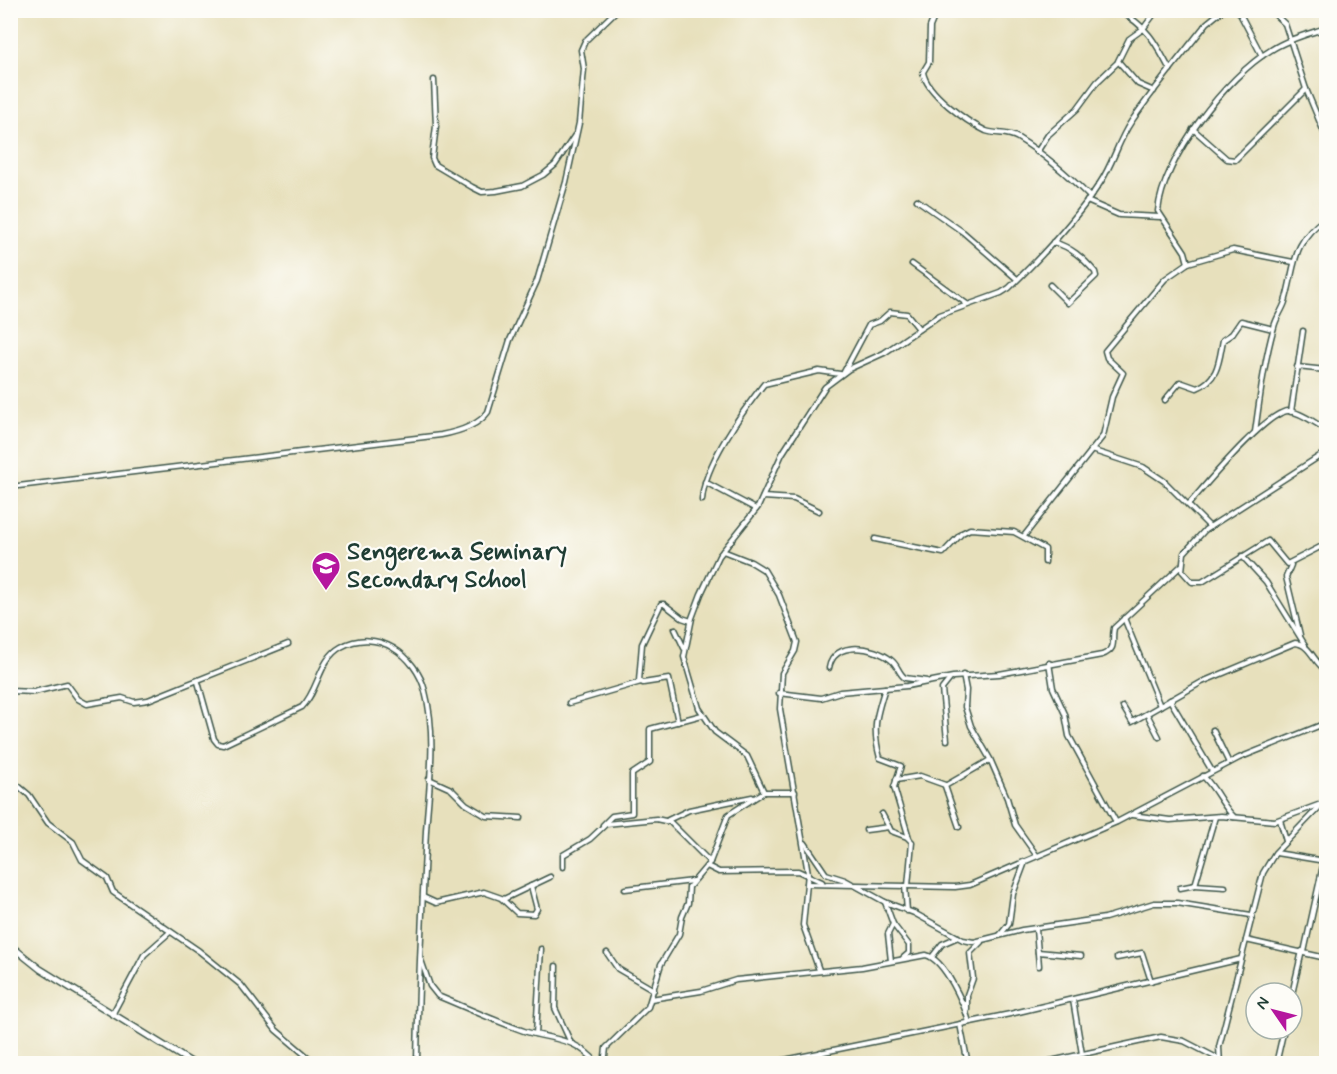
<svg xmlns="http://www.w3.org/2000/svg" width="1337" height="1074" font-family="Mynerve,sans-serif">
<style>
.lines{fill:none;stroke-linecap:round;stroke-linejoin:round}
.minor-casing{stroke:#3d5548;stroke-width:7}
.tertiary-casing{stroke:#3d5548;stroke-width:8}
.minor{stroke:#fff;stroke-width:4}
.tertiary{stroke:#fff;stroke-width:5}
.labels{text-anchor:middle;dominant-baseline:central;stroke-width:4.5;stroke-linejoin:round;paint-order:stroke}
.poi-label{font-size:24px;font-weight:bold;fill:#1f3d34;stroke:#fdfcf7;text-anchor:start}
</style>
<rect width="100%" height="100%" fill="#fdfcf7"/>
<filter id="ink" filterUnits="userSpaceOnUse"><feTurbulence type="fractalNoise" baseFrequency=".0167" numOctaves="2"/><feDisplacementMap in="SourceGraphic" scale="12" xChannelSelector="R" yChannelSelector="G"/><feConvolveMatrix kernelMatrix="1 2 1 2 8 2 1 2 1" color-interpolation-filters="sRGB"/></filter>
<filter id="wash" filterUnits="userSpaceOnUse"><feTurbulence type="fractalNoise" baseFrequency=".008" numOctaves="4" result="noise"/><feDisplacementMap in="SourceGraphic" scale="24" xChannelSelector="R" yChannelSelector="G"/><feGaussianBlur stdDeviation="1.35" result="paint"/><feColorMatrix in="noise" values="0 0 0 0 0 0 0 0 0 0 0 0 0 0 0 0 0 1.4 0 .05"/><feComposite in="paint" operator="in"/></filter>
<g filter="url(#wash)">
<rect width="100%" height="100%" fill="#e7e0bc"/>
</g>
<g filter="url(#ink)">
<g class="lines">
<g class="minor-casing">
<g id="minor">
<path d="M937,10L930,27L929,62L923,72C926,93 967,122 986,131C997,135 1007,131 1018,138C1044,154 1068,175 1090,197"/>
<path d="M1117,10C1146,24 1156,43 1170,70"/>
<polyline points="1238,10 1262,56"/>
<polyline points="1270,10 1285,24 1306,89 1326,137"/>
<polyline points="434,80 436,126 432,158 435,165 472,187 482,192 496,191 522,186 543,175 555,165 575,135"/>
<polyline points="1154,91 1138,84 1118,61 1129,39 1143,29 1157,10"/>
<polyline points="1193,129 1227,159 1235,160 1306,89"/>
<polyline points="1037,152 1048,135 1077,109 1097,82 1118,62"/>
<polyline points="917,200 963,232 1017,279"/>
<polyline points="1087,201 1119,215 1160,217"/>
<path d="M1188,263L1185,252L1158,211C1163,158 1227,76 1271,50C1288,39 1308,34 1326,28"/>
<polyline points="912,264 967,304"/>
<path d="M1050,285L1068,303L1096,276L1095,272C1083,258 1071,247 1053,242"/>
<polyline points="1297,367 1326,370"/>
<polyline points="844,372 869,325 880,321 890,312 907,314 919,329"/>
<path d="M1165,400L1180,382L1197,388C1219,379 1219,360 1223,340L1232,334L1241,321L1273,329"/>
<polyline points="1291,412 1303,331"/>
<path d="M1255,432C1260,397 1264,362 1274,327C1276,318 1282,311 1285,302C1296,266 1290,243 1326,218"/>
<polyline points="1091,450 1143,467 1164,481 1210,527"/>
<polyline points="1326,452 1205,530 1184,553 1182,571 1192,582 1202,582 1268,541 1287,564 1326,544"/>
<polyline points="705,482 756,509"/>
<path d="M10,487L441,435C457,432 478,426 488,412L510,340L537,281L566,182L579,123L584,69L581,50L585,41L617,10"/>
<polyline points="763,497 794,499 819,511"/>
<path d="M702,500C704,465 742,412 764,384L819,371L840,374"/>
<path d="M1188,505C1204,487 1267,410 1289,411C1301,412 1316,424 1326,429"/>
<polyline points="1024,536 1103,436 1112,397 1123,373 1107,358 1105,351 1165,279 1188,263 1233,250 1293,262"/>
<polyline points="875,539 943,553 962,533 970,529 1014,532 1045,549 1045,562"/>
<polyline points="723,551 751,562 764,570 779,595 797,642 795,651 782,673 780,709 808,873 803,925 819,970"/>
<polyline points="1242,556 1266,582 1305,645"/>
<polyline points="1291,565 1286,577 1300,635"/>
<polyline points="1124,618 1160,706"/>
<polyline points="675,629 684,648"/>
<polyline points="1049,663 1053,688 1065,714 1069,736 1116,822"/>
<path d="M829,668C834,640 874,646 891,660C898,665 898,673 905,678L927,681"/>
<polyline points="963,675 966,690 965,707 971,726 990,759 1007,798 1015,825 1037,856"/>
<path d="M198,682L214,739L218,744L223,745L302,707C319,690 319,659 341,647C377,627 416,655 425,691C437,736 429,785 426,831C422,909 418,986 417,1064"/>
<path d="M885,688C876,716 872,729 880,758L901,766L894,787L909,838"/>
<polyline points="10,691 34,692 67,684 78,699 87,704 122,698 134,702 148,700 288,644"/>
<path d="M779,693L821,698L840,692L907,686L953,677L999,674L1102,655C1118,649 1111,641 1114,628L1181,566"/>
<polyline points="1170,700 1212,771"/>
<polyline points="569,703 641,682"/>
<path d="M1123,707L1132,722L1202,682L1295,643C1311,644 1314,664 1326,670"/>
<polyline points="1147,714 1159,737"/>
<polyline points="678,722 669,679 643,683 639,681 642,644 661,604 664,604 682,618 691,621"/>
<polyline points="1213,730 1229,763"/>
<polyline points="947,740 942,689 950,679"/>
<path d="M1203,776C1217,790 1221,804 1234,817"/>
<polyline points="10,779 29,795 48,823 73,842 82,860 107,878 113,892 199,951 241,985 276,1030 316,1064"/>
<polyline points="429,779 451,789 466,804 486,816 521,818"/>
<polyline points="896,780 920,776 945,785"/>
<path d="M764,792L747,756L715,732L699,708L684,657L692,618L701,594L719,556L758,507L782,454L825,387L849,369L884,353L940,315L1001,293L1009,288C1042,256 1075,221 1100,183C1113,164 1118,141 1131,122C1155,87 1182,55 1207,23L1223,10"/>
<polyline points="882,814 891,831 907,837 912,842 908,886"/>
<polyline points="1132,815 1170,820 1221,816 1275,821 1321,804"/>
<polyline points="668,820 689,810 752,797"/>
<polyline points="1280,820 1286,841"/>
<polyline points="603,825 612,816 632,813 632,774 650,762 650,729 702,715"/>
<polyline points="959,827 945,786 990,760"/>
<polyline points="866,830 889,827"/>
<polyline points="805,843 826,874 845,880 885,902 893,924 909,945 909,953 903,958"/>
<polyline points="1276,853 1325,861"/>
<polyline points="707,866 719,872 798,871 822,882"/>
<polyline points="563,867 563,855 590,839 606,824 656,819 670,822 710,862"/>
<polyline points="807,884 955,887 970,885 1117,822 1239,758 1326,723"/>
<polyline points="1195,885 1225,887"/>
<polyline points="905,886 907,911"/>
<polyline points="1180,888 1195,885 1215,817"/>
<polyline points="625,889 693,881"/>
<polyline points="423,897 436,903 484,892 504,899 550,877"/>
<polyline points="502,899 517,913 534,914 537,909 531,886"/>
<polyline points="885,902 914,913 963,940 974,942 1022,930 1105,918 1154,903 1177,903 1251,915"/>
<polyline points="1036,929 1039,966"/>
<polyline points="1000,935 1009,924 1013,894 1025,862"/>
<polyline points="1246,940 1326,958"/>
<polyline points="1038,952 1081,956"/>
<polyline points="1304,952 1326,852"/>
<polyline points="607,953 618,969 654,990"/>
<polyline points="932,957 942,944 958,937"/>
<polyline points="1117,958 1142,953 1151,981"/>
<path d="M421,960L430,986L438,996C467,1008 495,1021 524,1031C555,1041 574,1036 598,1064"/>
<polyline points="891,961 888,934 893,924"/>
<polyline points="556,966 555,1008 570,1041"/>
<polyline points="1292,994 1302,951"/>
<path d="M651,999L701,991L736,980L862,967L926,955C945,960 964,1004 969,1022"/>
<polyline points="1073,1000 1082,1054"/>
<polyline points="967,1010 967,995 973,978 970,953 981,942"/>
<polyline points="113,1013 144,955 170,932"/>
<polyline points="960,1024 968,1064"/>
<polyline points="536,1034 541,949"/>
<polyline points="821,1052 822,1064"/>
<polyline points="604,1064 606,1048 648,1007 661,964 679,934 682,917 688,903 689,887 710,862 728,815 764,792 795,792"/>
<polyline points="765,1064 1010,1014 1241,959"/>
<polyline points="1037,1064 1161,1037 1184,1041 1219,1059"/>
<polyline points="1220,1064 1219,1047 1263,873 1275,853 1326,800"/>
<polyline points="1276,1064 1284,1029"/>
</g>
</g>
<g class="tertiary-casing">
<polyline id="tertiary" points="10,945 40,969 194,1064"/>
</g>
<use href="#minor" class="minor"/>
<use href="#tertiary" class="tertiary"/>
</g>
</g>
<defs>
<g id="school-pin" transform="scale(1.5)"><path d="M0 17L-7.5 6A9.5 9.5 0 1 1 7.5 6Z" fill="#b5179e" stroke="#fdfcf7"/><path d="M0-5L7-2L0 1L-7-2ZM-4 1L0 2.5L4 1V4Q0 6-4 4Z" fill="#fff"/></g>
</defs>
<g fill-rule="evenodd">
<use href="#school-pin" x="326" y="566"/>
</g>
<g class="labels">
<g class="poi-label">
<text x="347" y="552">Sengerema Seminary<tspan x="347" dy="28">Secondary School</tspan></text>
</g>
</g>
<rect width="1337" height="1074" fill="none" stroke="#fdfcf7" stroke-width="36"/>
<g transform="translate(1274 1011) rotate(305)"><circle r="28" fill="#fdfcf7" stroke="#a4b0a9" stroke-width="1.5"/>
<path d="M0-4.5L10 22L0 15L-10 22Z" fill="#b5179e"/>
<text y="-9" font-size="16" font-weight="bold" text-anchor="middle" fill="#1f3d34">N</text>
</g>
</svg>
